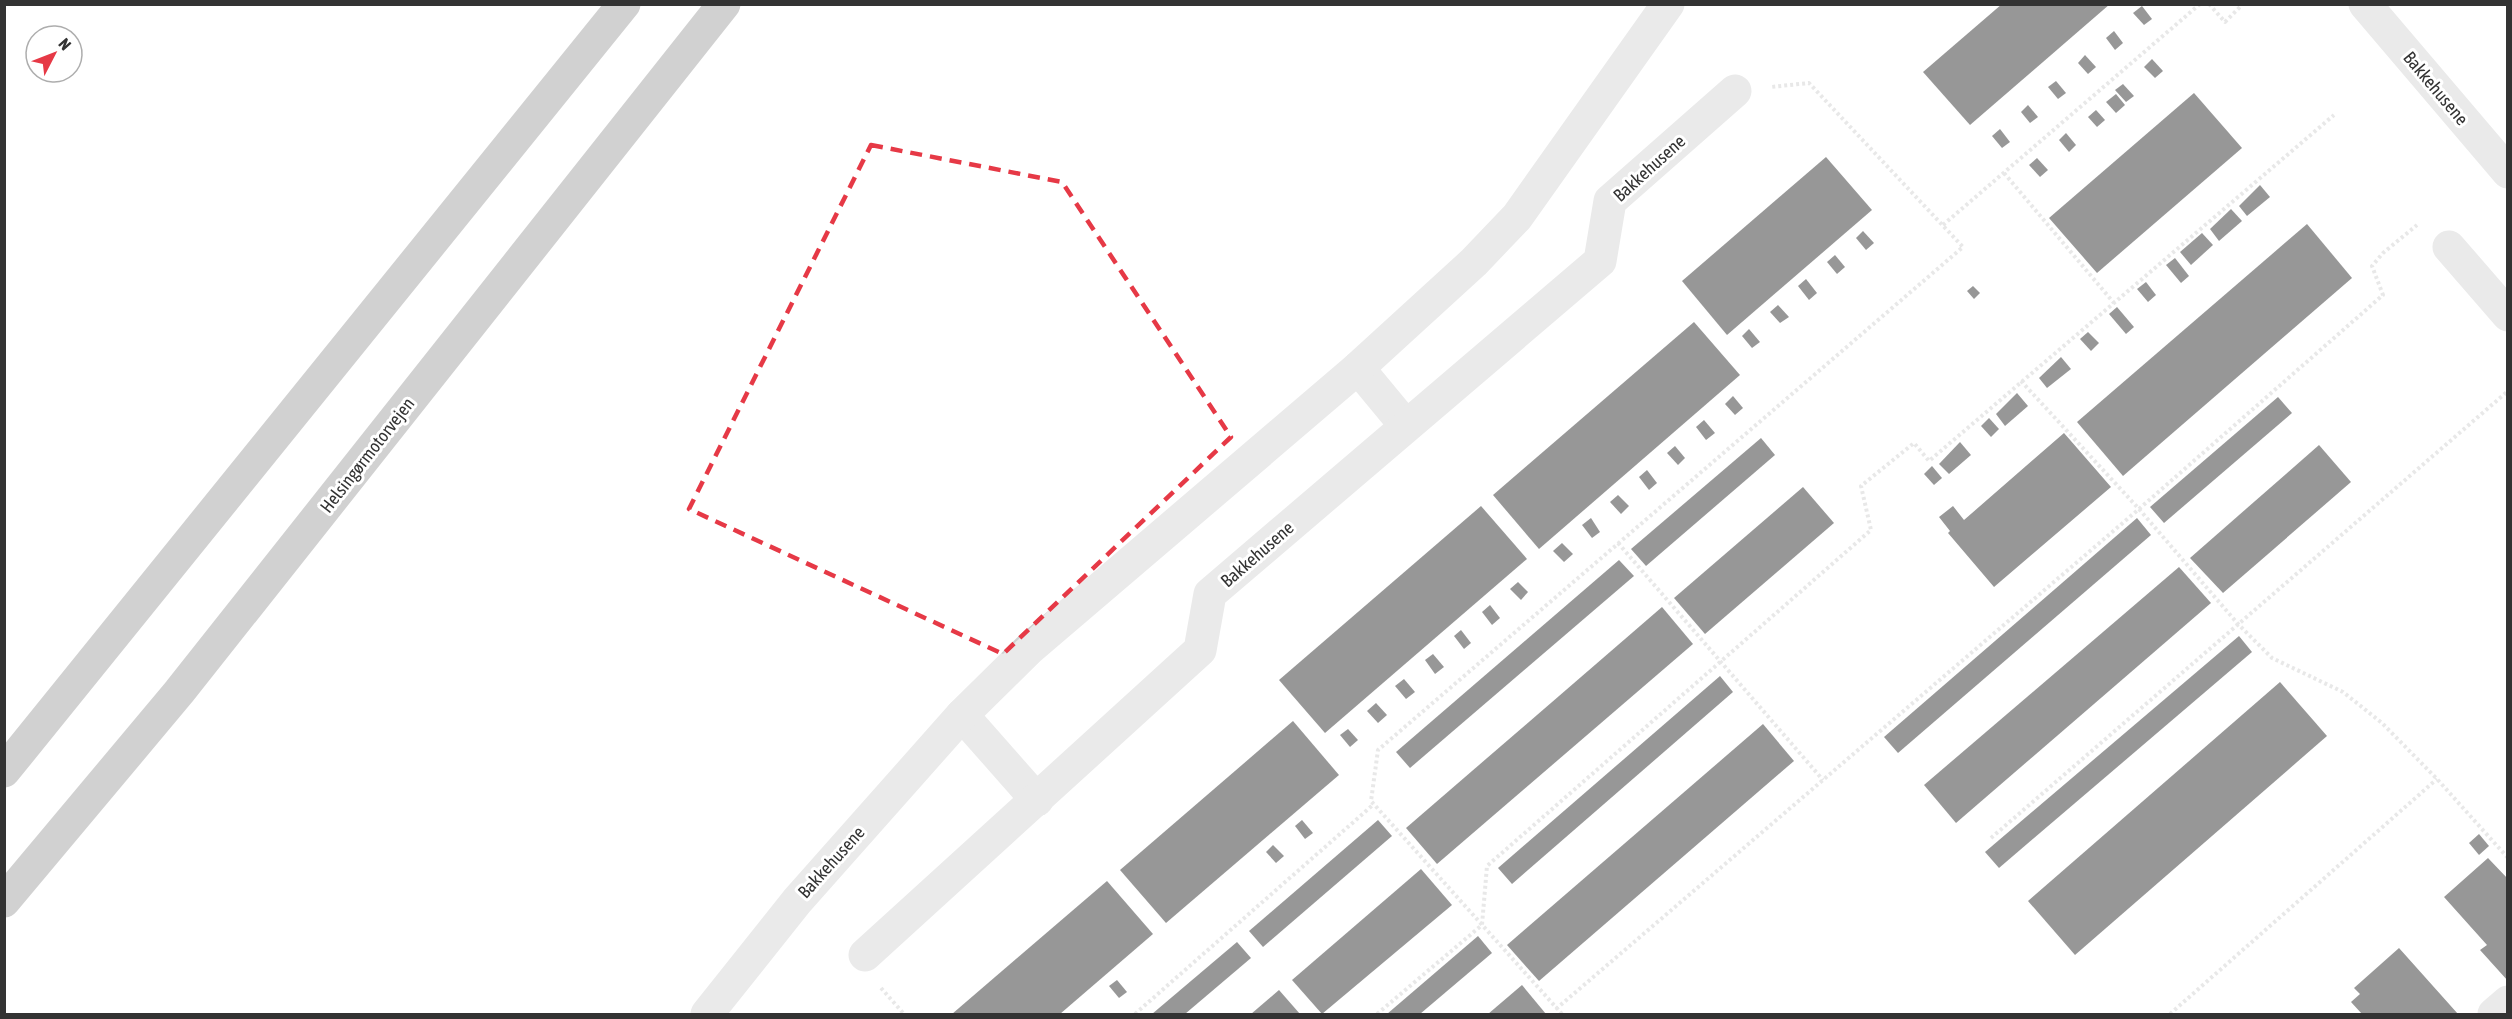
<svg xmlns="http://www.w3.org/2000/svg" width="2512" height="1019" font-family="'Asap Condensed',sans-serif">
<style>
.building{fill:#1a1a1a}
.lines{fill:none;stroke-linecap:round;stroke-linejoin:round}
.path{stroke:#cdcdcd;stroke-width:4;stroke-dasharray:3 3;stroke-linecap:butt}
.minor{stroke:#d0d0d0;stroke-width:33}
.highway{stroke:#9a9a9a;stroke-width:33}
.marked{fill:none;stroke:#e63946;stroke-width:4.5;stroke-dasharray:12 8;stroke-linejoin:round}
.labels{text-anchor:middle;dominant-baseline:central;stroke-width:6;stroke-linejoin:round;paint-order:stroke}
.street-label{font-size:18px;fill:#333;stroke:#fff}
</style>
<rect width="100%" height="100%" fill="#fff"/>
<g class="building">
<polygon points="2002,4 2110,4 1970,125 1923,72"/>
<polygon points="2142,6 2152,19 2144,25 2133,13"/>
<polygon points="2114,31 2123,43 2115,50 2106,38"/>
<polygon points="2085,55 2096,67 2088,74 2078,63"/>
<polygon points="2152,59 2163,71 2155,78 2144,67"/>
<polygon points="2056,81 2066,93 2058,99 2048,87"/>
<polygon points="2123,84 2134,96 2126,102 2115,90"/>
<polygon points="2194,93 2242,148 2097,273 2049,218"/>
<polygon points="2116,94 2125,105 2116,113 2106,102"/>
<polygon points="2028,105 2038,117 2030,123 2021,112"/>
<polygon points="2096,110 2105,120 2097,127 2088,117"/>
<polygon points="2000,129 2010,142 2002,148 1992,136"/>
<polygon points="2066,133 2076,145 2069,152 2059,140"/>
<polygon points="1826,157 1872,210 1727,335 1682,281"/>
<polygon points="2037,158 2048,170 2040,177 2029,165"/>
<polygon points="2260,185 2270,197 2247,216 2239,206"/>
<polygon points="2231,209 2242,221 2219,241 2210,229"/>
<polygon points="2307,224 2352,278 2123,476 2077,422"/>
<polygon points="1863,231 1874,243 1866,250 1856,238"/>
<polygon points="2202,233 2213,245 2191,265 2180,252"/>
<polygon points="1835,255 1845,267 1837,274 1827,262"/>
<polygon points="2175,258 2189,276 2181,283 2166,265"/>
<polygon points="1806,279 1817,293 1809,300 1798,286"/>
<polygon points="2146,282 2156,295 2148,302 2137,289"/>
<polygon points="1973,286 1980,293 1974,299 1967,291"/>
<polygon points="1778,305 1789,317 1780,323 1770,312"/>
<polygon points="2117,307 2134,327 2126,334 2109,314"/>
<polygon points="1694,322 1740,375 1539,549 1493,495"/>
<polygon points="1749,329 1760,342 1752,348 1742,336"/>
<polygon points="2088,332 2099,343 2091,351 2080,339"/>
<polygon points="2061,357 2071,369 2047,388 2039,378"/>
<polygon points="2017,393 2028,406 2005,426 1996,414"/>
<polygon points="1733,396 1743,408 1735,415 1725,404"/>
<polygon points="2278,397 2292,413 2164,523 2150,507"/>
<polygon points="1989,418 1999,429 1991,437 1981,426"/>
<polygon points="1704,420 1715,433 1706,440 1696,427"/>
<polygon points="2064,433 2111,487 1994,587 1948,533 1950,531 1939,517 1953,506 1964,520"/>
<polygon points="1761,438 1775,455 1646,566 1631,549"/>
<polygon points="1960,442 1971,455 1949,474 1939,464"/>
<polygon points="2319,445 2351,482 2223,593 2190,558"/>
<polygon points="1675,446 1685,458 1678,465 1667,453"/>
<polygon points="1932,466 1942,478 1934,485 1924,474"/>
<polygon points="1647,470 1657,483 1649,490 1639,477"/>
<polygon points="1803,487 1834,523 1705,634 1674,598"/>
<polygon points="1618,495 1629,506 1621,514 1610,502"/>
<polygon points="1481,506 1527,559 1325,733 1279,680"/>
<polygon points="1591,518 1600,532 1592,538 1582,525"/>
<polygon points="2137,518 2151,535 1898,753 1884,737"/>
<polygon points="1562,543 1573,554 1564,562 1553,551"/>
<polygon points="1619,560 1634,576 1410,768 1396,752"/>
<polygon points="2179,567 2211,603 1956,823 1924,785"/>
<polygon points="1518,582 1528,592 1521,600 1510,589"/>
<polygon points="1490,605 1500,618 1492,625 1482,612"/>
<polygon points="1662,607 1693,644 1437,864 1406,828"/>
<polygon points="1461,630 1471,643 1464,649 1454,636"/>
<polygon points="2239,636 2252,652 1999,868 1985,852"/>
<polygon points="1433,654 1444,667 1435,674 1425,660"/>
<polygon points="1720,676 1733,692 1512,884 1498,868"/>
<polygon points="1404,679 1415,692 1406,699 1395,686"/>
<polygon points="2280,682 2327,736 2075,955 2028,901"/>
<polygon points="1376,703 1387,715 1378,723 1367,711"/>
<polygon points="1293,721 1339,775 1166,923 1120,870"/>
<polygon points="1763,724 1794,761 1539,981 1507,945"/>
<polygon points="1348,729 1358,740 1350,747 1340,735"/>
<polygon points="1302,820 1313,833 1305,839 1295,826"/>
<polygon points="1378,820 1392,836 1263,947 1249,931"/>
<polygon points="2479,834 2489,846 2479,855 2469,843"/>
<polygon points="1273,845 1284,856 1276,863 1266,852"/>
<polygon points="2488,858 2508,879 2508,981 2480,950 2487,945 2444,897"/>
<polygon points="1421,869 1452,905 1322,1014 1292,980"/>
<polygon points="1107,881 1153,934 1060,1014 952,1014"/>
<polygon points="1478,936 1492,953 1420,1014 1387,1014"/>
<polygon points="1237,942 1251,958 1185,1014 1152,1014"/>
<polygon points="2399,948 2458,1014 2362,1014 2351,1002 2360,994 2354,988"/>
<polygon points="1117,980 1127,992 1119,998 1109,986"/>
<polygon points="1522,985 1546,1014 1488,1014"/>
<polygon points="1279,990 1300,1014 1251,1014"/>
</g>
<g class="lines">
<g class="path">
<polyline points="2209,4 2225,22 2242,5"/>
<polyline points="2004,173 2114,303"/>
<polyline points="1943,225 2200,4"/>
<polyline points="2021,381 2139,509 2238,624 2272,658 2343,692 2382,723 2437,779 2508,858"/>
<polyline points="1618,543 1823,780"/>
<polyline points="1991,838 2508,391"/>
<polyline points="881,988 904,1014"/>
<polyline points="1556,1009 2139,509 2383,295 2372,266 2383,253 2417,225"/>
<polyline points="1135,1014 1374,804"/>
<polyline points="1377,1014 1482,925 1487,866 1871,530 1861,486 1914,443 1929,461 2334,115"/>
<polyline points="1562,1014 1371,801 1378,750 1963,247 1809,83 1771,87"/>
<polyline points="2170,1014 2437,779"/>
</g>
<g class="minor">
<polyline points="2365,4 2508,172"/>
<polyline points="2449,247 2508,315"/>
<polyline points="1358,368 1406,426"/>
<polyline points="962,715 1037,800"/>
<polyline points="865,955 1200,650 1210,594 1600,261 1610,201 1735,91"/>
<polyline points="707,1014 797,901 962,715 1029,649 1358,368 1474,262 1517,217 1668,4"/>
<polyline points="2494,1014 2508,1002"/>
</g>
<g class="highway">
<polyline points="4,771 624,4"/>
<polyline points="4,901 179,692 724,4"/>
</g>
</g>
<path d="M0 0H2512V1019H0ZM871,145L1062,182L1231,437L1003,654L689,509Z" fill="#fff" fill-opacity=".55" fill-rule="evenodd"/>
<path class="marked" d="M871,145L1062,182L1231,437L1003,654L689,509Z"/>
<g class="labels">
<g class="street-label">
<text transform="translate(2436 88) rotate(50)">Bakkehusene</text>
<text transform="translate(1649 168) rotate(-42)">Bakkehusene</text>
<text transform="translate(367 455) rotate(-52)">Helsingørmotorvejen</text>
<text transform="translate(1257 554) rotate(-41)">Bakkehusene</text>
<text transform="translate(831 862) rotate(-48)">Bakkehusene</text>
</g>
</g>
<rect width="2512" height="1019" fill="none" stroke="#333333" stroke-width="12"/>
<g transform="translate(54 54) rotate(48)"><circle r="28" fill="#ffffff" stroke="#adadad" stroke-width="1.5"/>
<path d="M0-4.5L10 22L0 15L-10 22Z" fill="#e63946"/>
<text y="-9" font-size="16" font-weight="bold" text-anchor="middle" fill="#333333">N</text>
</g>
</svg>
